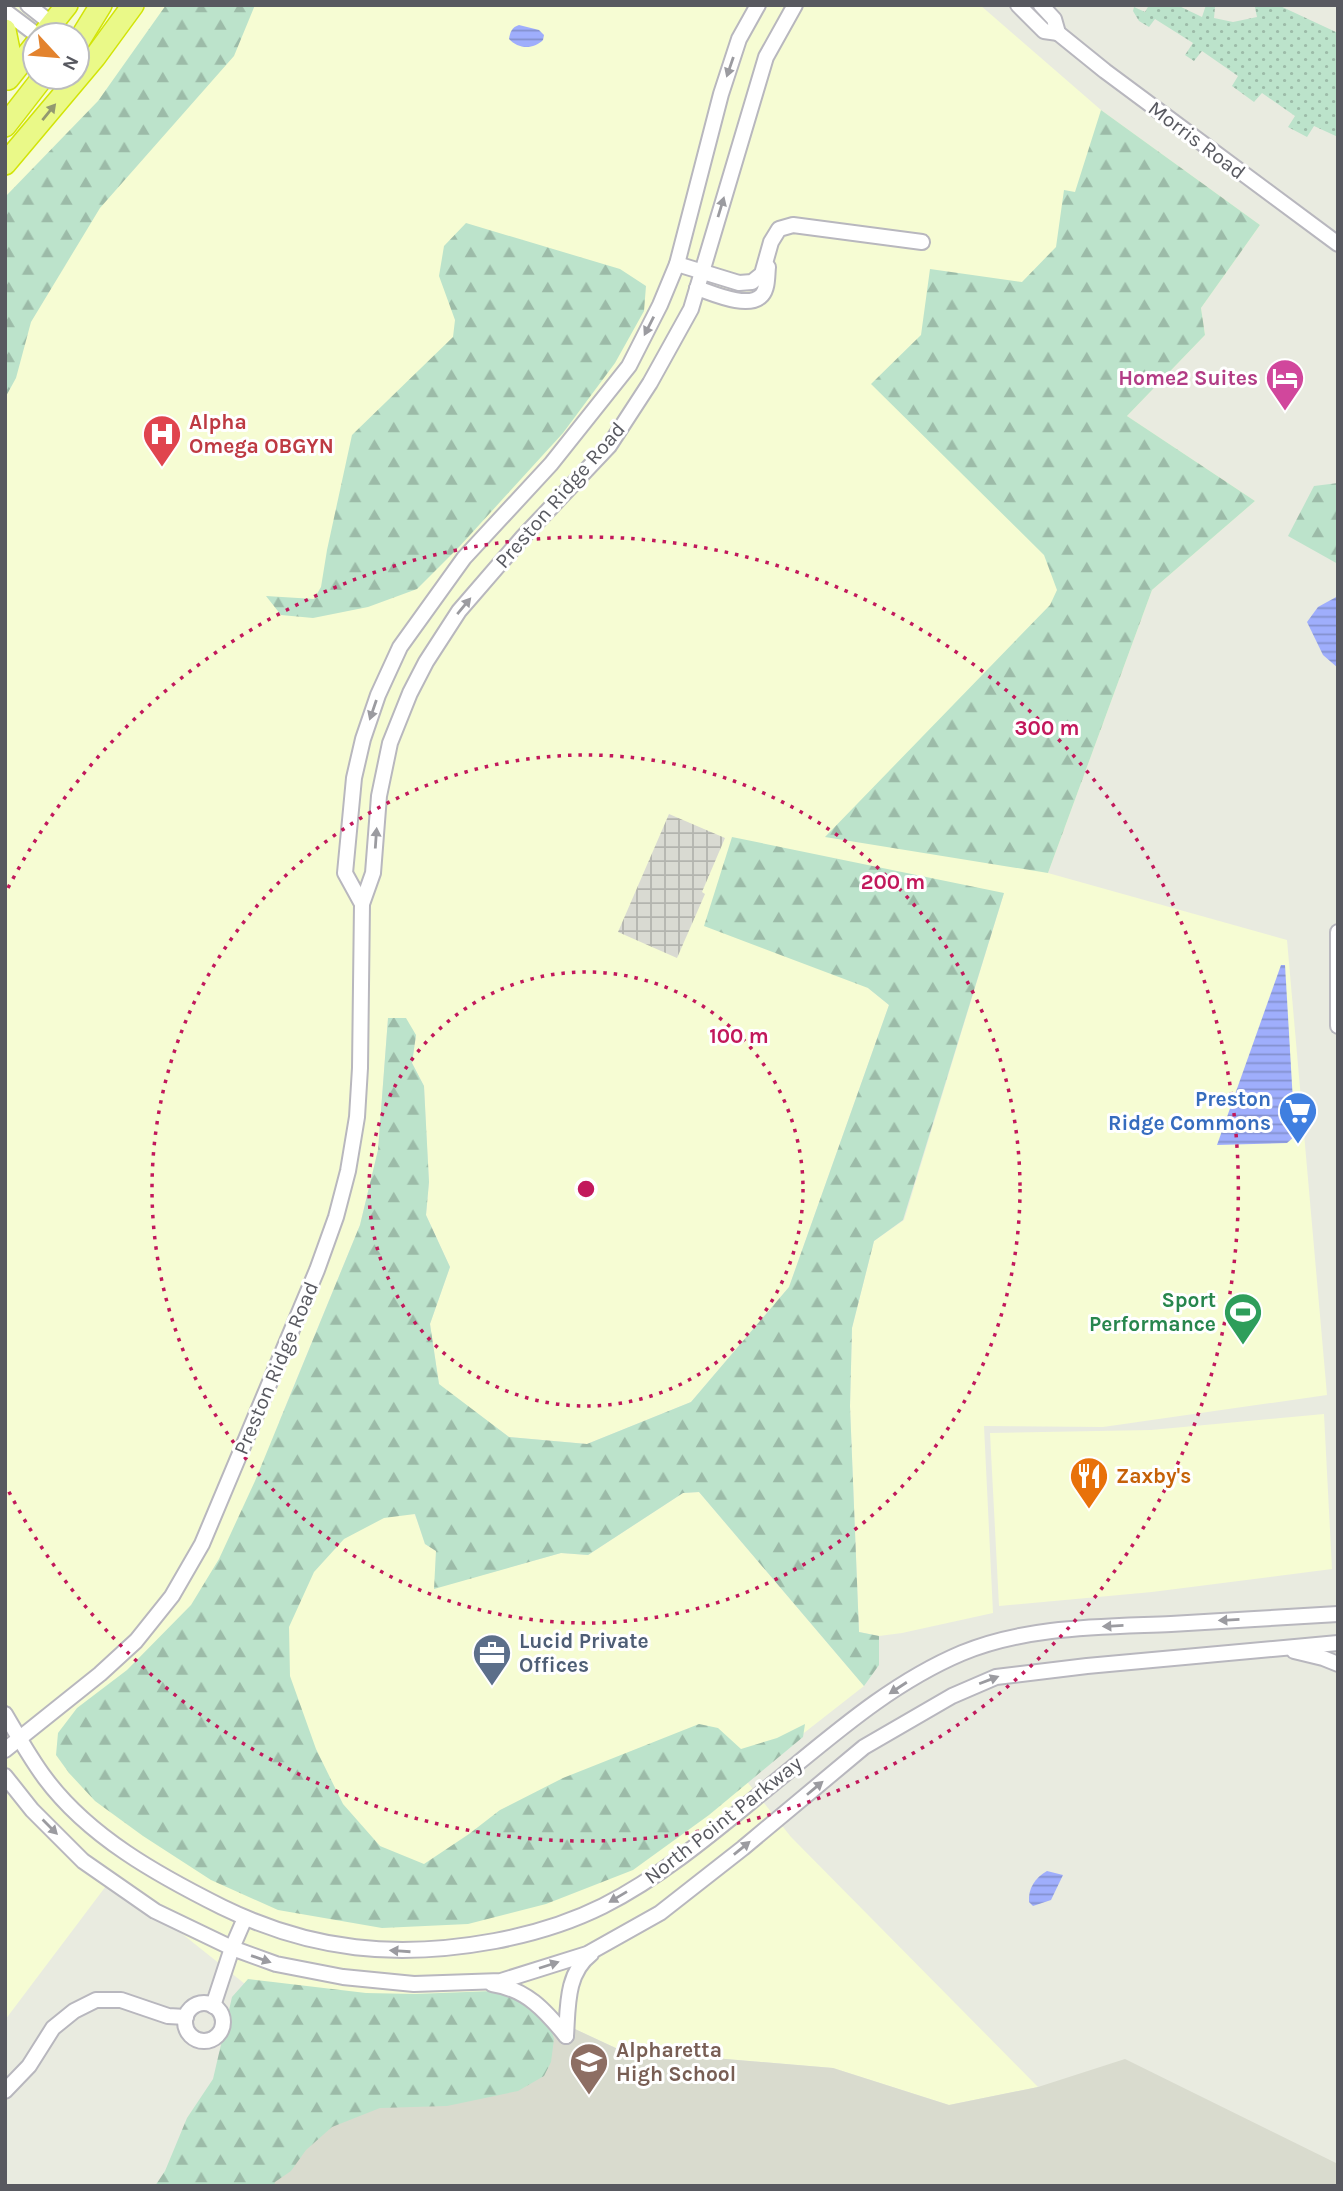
<svg xmlns="http://www.w3.org/2000/svg" width="1343" height="2191" font-family="Karla,sans-serif">
<style>
.commercial{fill:#f6fcd3;fill-rule:evenodd}
.industrial{fill:url(#industrial-grid)}
.education{fill:#d9dbce}
.grass{fill:url(#grass-dots)}
.forest{fill:url(#forest-firs)}
.water{fill:url(#water-rules)}
.lines{fill:none;stroke-linecap:round;stroke-linejoin:round}
.minor-casing{stroke:#b8b7be;stroke-width:18}
.highway-casing{stroke:#d2e407;stroke-width:24}
.minor{stroke:#fff;stroke-width:14}
.highway{stroke:#eaf988;stroke-width:21}
.oneway{fill:#9b9ba0}
.oneway2{fill:#929970}
.ring{fill:none;stroke:#c2185b;stroke-width:3.5;stroke-dasharray:3.5 7}
.labels{text-anchor:middle;dominant-baseline:central;stroke-width:6;stroke-linejoin:round;paint-order:stroke}
.street-label{font-size:21px;fill:#585960;stroke:#fff}
.hotel-label{font-size:21px;font-weight:bold;fill:#b23c85;stroke:#fff;text-anchor:end}
.health-label{font-size:21px;font-weight:bold;fill:#be3a42;stroke:#fff;text-anchor:start}
.shop-label{font-size:21px;font-weight:bold;fill:#366cbe;stroke:#fff;text-anchor:end}
.leisure-label{font-size:21px;font-weight:bold;fill:#27864d;stroke:#fff;text-anchor:end}
.food-label{font-size:21px;font-weight:bold;fill:#c56008;stroke:#fff;text-anchor:start}
.service-label{font-size:21px;font-weight:bold;fill:#4e5e75;stroke:#fff;text-anchor:start}
.education-label{font-size:21px;font-weight:bold;fill:#785e54;stroke:#fff;text-anchor:start}
.centre{fill:#c2185b;stroke:#fff;stroke-width:3.5}
.ring-label{font-size:21px;text-anchor:middle;font-weight:bold;fill:#c2185b;stroke:#fff;stroke-width:6;stroke-linejoin:round;paint-order:stroke}
</style>
<defs>
<pattern id="industrial-grid" width="8" height="8" patternUnits="userSpaceOnUse" patternTransform="scale(1.75)"><rect width="8" height="8" fill="#d9dad2"/><path d="M0 4h8M4 0v8" fill="none" stroke="#b3b4ae"/></pattern>
<pattern id="grass-dots" width="8" height="8" patternUnits="userSpaceOnUse" patternTransform="scale(1.75)"><rect width="8" height="8" fill="#bce3cb"/><path d="M2 2h.1M6 6h.1" fill="none" stroke="#9cbba8" stroke-width="1.8" stroke-linecap="round"/></pattern>
<pattern id="forest-firs" width="22" height="20" patternUnits="userSpaceOnUse" patternTransform="scale(1.75)"><rect width="22" height="20" fill="#bce3cb"/><path d="M5 1l3.5 6h-7zM16 11l3.5 6h-7z" fill="#9cbba8"/></pattern>
<pattern id="water-rules" width="6" height="5" patternUnits="userSpaceOnUse" patternTransform="scale(1.75)"><rect width="6" height="5" fill="#9faefc"/><path d="M0 2.5h6" fill="none" stroke="#8491cf"/></pattern>
</defs>
<rect width="100%" height="100%" fill="#e9ebe0"/>
<g class="commercial">
<path d="M5,5H980L1101,110L1260,225L1201,308L1205,335L1127,416L1255,501L1152,590L1048,873L1287,940L1327,1395L1103,1427L984,1426L993,1613L902,1633L879,1636L859,1632L850,1406L852,1328L874,1241L904,1220L1004,893L868,988L889,1005L789,1287L691,1402L587,1444L509,1437L439,1385L430,1324L450,1267L426,1215L429,1182L426,1128L424,1086L412,1063L416,1035L388,1019L378,1150L360,1225L279,1422L404,1491L417,1520L425,1544L436,1551L435,1588L561,1553L588,1555L683,1493L699,1492L864,1686L745,1779L791,1837L1038,2087L949,2105L833,2068L620,2050L504,1996L382,2002L250,1988L156,1913L109,1882L5,2020ZM35,35H77V77H35Z"/>
<polygon points="1324,1414 1332,1569 1152,1592 999,1606 990,1433 1151,1430"/>
</g>
<polygon class="industrial" points="669,814 725,838 702,892 705,894 677,958 618,932"/>
<polygon class="education" points="504,1996 620,2050 833,2068 949,2105 1038,2087 1125,2059 1338,2164 1338,2186 211,2186 336,2002"/>
<polygon class="grass" points="1149,5 1177,5 1202,17 1206,5 1215,7 1214,18 1233,22 1257,17 1255,7 1256,5 1278,5 1338,33 1338,137 1314,126 1307,137 1288,127 1295,116 1262,93 1254,102 1232,86 1238,76 1202,51 1194,61 1185,55 1193,43 1155,19 1149,27 1139,21 1133,11 1134,7 1145,12"/>
<g class="forest">
<polygon points="166,5 255,5 234,56 100,208 31,322 16,378 5,398 5,197 98,101"/>
<polygon points="1101,110 1260,225 1201,308 1205,335 1127,416 1255,501 1152,590 1048,873 825,837 1050,605 1057,590 1044,555 871,384 921,335 930,269 1022,282 1056,247 1064,190 1075,192"/>
<polygon points="466,223 620,269 646,286 644,311 615,363 563,433 459,547 417,589 368,607 313,618 281,615 266,596 314,599 321,587 327,550 352,435 453,337 455,320 439,276 444,246"/>
<polygon points="1338,483 1338,564 1288,536 1314,486"/>
<polygon points="732,837 1004,893 903,1220 874,1241 852,1328 850,1406 859,1632 879,1636 879,1665 864,1686 699,1492 683,1493 588,1555 561,1553 434,1589 436,1551 425,1544 415,1514 384,1518 344,1539 314,1572 289,1627 290,1676 316,1749 343,1804 380,1846 424,1864 469,1834 500,1810 563,1778 699,1724 718,1728 741,1749 777,1738 805,1724 803,1737 709,1815 633,1870 546,1904 468,1924 382,1928 278,1910 211,1880 143,1836 95,1801 69,1773 56,1755 58,1733 77,1708 127,1670 191,1605 219,1559 255,1481 360,1225 378,1150 388,1018 406,1018 416,1035 412,1063 424,1086 429,1182 426,1215 450,1267 430,1324 439,1384 509,1437 587,1444 691,1402 789,1287 889,1005 868,988 704,926"/>
<polygon points="248,1979 366,1993 415,1994 492,1991 524,1998 548,2020 554,2039 551,2062 544,2076 518,2091 447,2106 380,2108 332,2127 306,2150 291,2171 275,2182 274,2186 155,2186 165,2171 187,2118 213,2079 232,1997"/>
</g>
<g class="water">
<path d="M519,25L539,30L544,35L543,40C533,50 518,49 509,39C510,32 512,27 519,25Z"/>
<polygon points="1338,596 1338,668 1323,655 1307,622 1318,607"/>
<polygon points="1281,965 1285,965 1295,1136 1287,1143 1217,1145"/>
<path d="M1047,1871L1063,1875L1051,1900L1033,1906L1029,1902C1028,1888 1035,1878 1047,1871Z"/>
</g>
<g class="lines">
<g class="minor-casing">
<g id="minor">
<polyline points="28,5 66,35"/>
<polyline points="1018,5 1044,31 1058,33"/>
<polyline points="1041,5 1054,19 1058,33 1105,71 1338,244"/>
<polyline points="5,11 37,35"/>
<polyline points="677,264 739,283 752,282 762,274 771,242 779,229 793,225 922,242"/>
<path d="M697,288C712,293 749,310 762,295C768,288 767,276 768,267"/>
<polyline points="362,904 345,873 354,778 363,739 378,695 400,647 464,558 551,464 629,366 660,305 677,264 721,94 739,39 758,5"/>
<polyline points="1338,932 1338,1026"/>
<polyline points="1294,1651 1323,1658 1338,1664"/>
<path d="M5,1714C18,1736 30,1758 45,1778C89,1837 158,1875 222,1907C312,1951 397,1959 495,1941C532,1934 569,1923 603,1906C666,1874 721,1826 775,1782C834,1734 891,1683 962,1653C1027,1626 1101,1627 1171,1624C1227,1621 1282,1617 1338,1614"/>
<polyline points="5,1750 100,1674 136,1641 172,1596 202,1544 317,1270 336,1217 348,1171 357,1117 360,1068 362,904 373,873 379,796 390,743 410,693 426,662 459,611 523,537 609,446 650,383 691,309 766,57 795,5"/>
<polyline points="5,1776 32,1810 83,1861 155,1911 232,1948 276,1964 343,1977 414,1984 501,1981 587,1954 660,1913 743,1848 864,1747 952,1696 996,1677 1087,1666 1338,1643"/>
<path d="M492,1984C526,1989 545,2010 566,2036"/>
<circle cx="204" cy="2022" r="19"/>
<polyline points="213,2006 232,1948 245,1918"/>
<path d="M566,2036C568,2007 566,1973 591,1954"/>
<polyline points="5,2091 29,2066 53,2028 74,2011 96,2000 121,2000 168,2016 186,2017"/>
</g>
</g>
<g class="highway-casing">
<g id="highway">
<polyline points="5,30 10,55 5,79"/>
<polyline points="43,35 67,5"/>
<polyline points="77,44 101,5"/>
<polyline points="8,79 35,45"/>
<polyline points="5,126 43,77"/>
<polyline points="5,164 95,57 133,5"/>
</g>
</g>
<use href="#minor" class="minor"/>
<use href="#highway" class="highway"/>
</g>
<defs><path id="oneway-solid" d="M-6-.8H1V-3.2L6.5 0L1 3.2V.8H-6Z" transform="scale(1.75)"/></defs>
<g class="oneway">
<use href="#oneway-solid" transform="translate(730 67) rotate(109)"/>
<use href="#oneway-solid" transform="translate(721 207) rotate(-73)"/>
<use href="#oneway-solid" transform="translate(649 326) rotate(117)"/>
<use href="#oneway-solid" transform="translate(464 606) rotate(-50)"/>
<use href="#oneway-solid" transform="translate(373 710) rotate(109)"/>
<use href="#oneway-solid" transform="translate(376 838) rotate(-86)"/>
<use href="#oneway-solid" transform="translate(1229 1620) rotate(177)"/>
<use href="#oneway-solid" transform="translate(1113 1626) rotate(177)"/>
<use href="#oneway-solid" transform="translate(989 1680) rotate(-21)"/>
<use href="#oneway-solid" transform="translate(898 1688) rotate(147)"/>
<use href="#oneway-solid" transform="translate(815 1788) rotate(-40)"/>
<use href="#oneway-solid" transform="translate(50 1827) rotate(45)"/>
<use href="#oneway-solid" transform="translate(742 1848) rotate(-39)"/>
<use href="#oneway-solid" transform="translate(618 1897) rotate(149)"/>
<use href="#oneway-solid" transform="translate(400 1951) rotate(-176)"/>
<use href="#oneway-solid" transform="translate(261 1959) rotate(19)"/>
<use href="#oneway-solid" transform="translate(549 1965) rotate(-18)"/>
</g>
<use class="oneway2" href="#oneway-solid" transform="translate(49 112) rotate(-51)"/>
<g class="ring">
<circle cx="586" cy="1189" r="217"/>
<circle cx="586" cy="1189" r="434"/>
<path d="M8 888A652 652 0 1 1 8 1490"/>
</g>
<defs>
<g id="hotel-pin" transform="scale(2.0125)"><path d="M0 17L-7.5 6A9.5 9.5 0 1 1 7.5 6Z" fill="#d1479c" stroke="#fff"/><path d="M-6-4.5h1.5V1H6V5H4.5V3h-9V5H-6ZM-4 0a1.8 1.8 0 1 1 3.6 0ZM.5 0V-2.5h3Q6-2.5 6 0Z" fill="#fff"/></g>
<g id="hospital-pin" transform="scale(2.0125)"><path d="M0 17L-7.5 6A9.5 9.5 0 1 1 7.5 6Z" fill="#e0444e" stroke="#fff"/><path d="M-5-5h3v3.5h4V-5h3V5h-3V1.5h-4V5h-3Z" fill="#fff"/></g>
<g id="supermarket-pin" transform="scale(2.0125)"><path d="M0 17L-7.5 6A9.5 9.5 0 1 1 7.5 6Z" fill="#3f7fe0" stroke="#fff"/><path d="M-6-5.5h2.5l.6 2H6L4.5 2H-2.5L-4.4-4H-6ZM-1.5 3.2a1.3 1.3 0 1 0 .1 0ZM3 3.2a1.3 1.3 0 1 0 .1 0Z" fill="#fff"/></g>
<g id="stadium-pin" transform="scale(2.0125)"><path d="M0 17L-7.5 6A9.5 9.5 0 1 1 7.5 6Z" fill="#2e9e5b" stroke="#fff"/><path d="M0-5a6.5 5 0 1 0 0 10a6.5 5 0 1 0 0-10ZM-3.5-1.8h7v3.6h-7Z" fill="#fff"/></g>
<g id="restaurant-pin" transform="scale(2.0125)"><path d="M0 17L-7.5 6A9.5 9.5 0 1 1 7.5 6Z" fill="#e8710a" stroke="#fff"/><path d="M-5-6h1v4h1v-4h1v4h1v-4h1v5L-1.5 .5V6h-2V.5L-5-1ZM5-6V6H3V1.5H1.5Q1.5-4 5-6Z" fill="#fff"/></g>
<g id="office-pin" transform="scale(2.0125)"><path d="M0 17L-7.5 6A9.5 9.5 0 1 1 7.5 6Z" fill="#5c6f8a" stroke="#fff"/><path d="M-6-3h4V-5.5h4V-3h4V5H-6ZM-1-4.5V-3h2v-1.5ZM-6 0V1H6V0Z" fill="#fff"/></g>
<g id="school-pin" transform="scale(2.0125)"><path d="M0 17L-7.5 6A9.5 9.5 0 1 1 7.5 6Z" fill="#8d6e63" stroke="#fff"/><path d="M0-5L7-2L0 1L-7-2ZM-4 1L0 2.5L4 1V4Q0 6-4 4Z" fill="#fff"/></g>
</defs>
<g fill-rule="evenodd">
<use href="#hotel-pin" x="1285" y="378"/>
<use href="#hospital-pin" x="162" y="434"/>
<use href="#supermarket-pin" x="1298" y="1111"/>
<use href="#stadium-pin" x="1243" y="1312"/>
<use href="#restaurant-pin" x="1089" y="1476"/>
<use href="#office-pin" x="492" y="1653"/>
<use href="#school-pin" x="589" y="2062"/>
</g>
<g class="labels">
<g class="street-label">
<text transform="translate(1197 140) rotate(37)">Morris Road</text>
<text transform="translate(560 495) rotate(-49)">Preston Ridge Road</text>
<text transform="translate(276 1368) rotate(-67)">Preston Ridge Road</text>
<text transform="translate(723 1820) rotate(-38)">North Point Parkway</text>
</g>
<g class="hotel-label">
<text x="1258" y="378">Home2 Suites</text>
</g>
<g class="health-label">
<text x="189" y="422">Alpha<tspan x="189" dy="24">Omega OBGYN</tspan></text>
</g>
<g class="shop-label">
<text x="1271" y="1099">Preston<tspan x="1271" dy="24">Ridge Commons</tspan></text>
</g>
<g class="leisure-label">
<text x="1216" y="1300">Sport<tspan x="1216" dy="24">Performance</tspan></text>
</g>
<g class="food-label">
<text x="1116" y="1476">Zaxby's</text>
</g>
<g class="service-label">
<text x="519" y="1641">Lucid Private<tspan x="519" dy="24">Offices</tspan></text>
</g>
<g class="education-label">
<text x="616" y="2050">Alpharetta<tspan x="616" dy="24">High School</tspan></text>
</g>
</g>
<circle cx="586" cy="1189" r="10" class="centre"/>
<g class="ring-label">
<text x="1047" y="735">300 m</text>
<text x="893" y="889">200 m</text>
<text x="739" y="1043">100 m</text>
</g>
<rect width="1343" height="2191" fill="none" stroke="#585960" stroke-width="14"/>
<g transform="translate(56 56) rotate(116)"><circle r="33" fill="#ffffff" stroke="#bcbdbf" stroke-width="2"/>
<path d="M0-5L12 26L0 18L-12 26Z" fill="#e3832e"/>
<text y="-10" font-size="19" font-weight="bold" text-anchor="middle" fill="#585960">N</text>
</g>
</svg>
